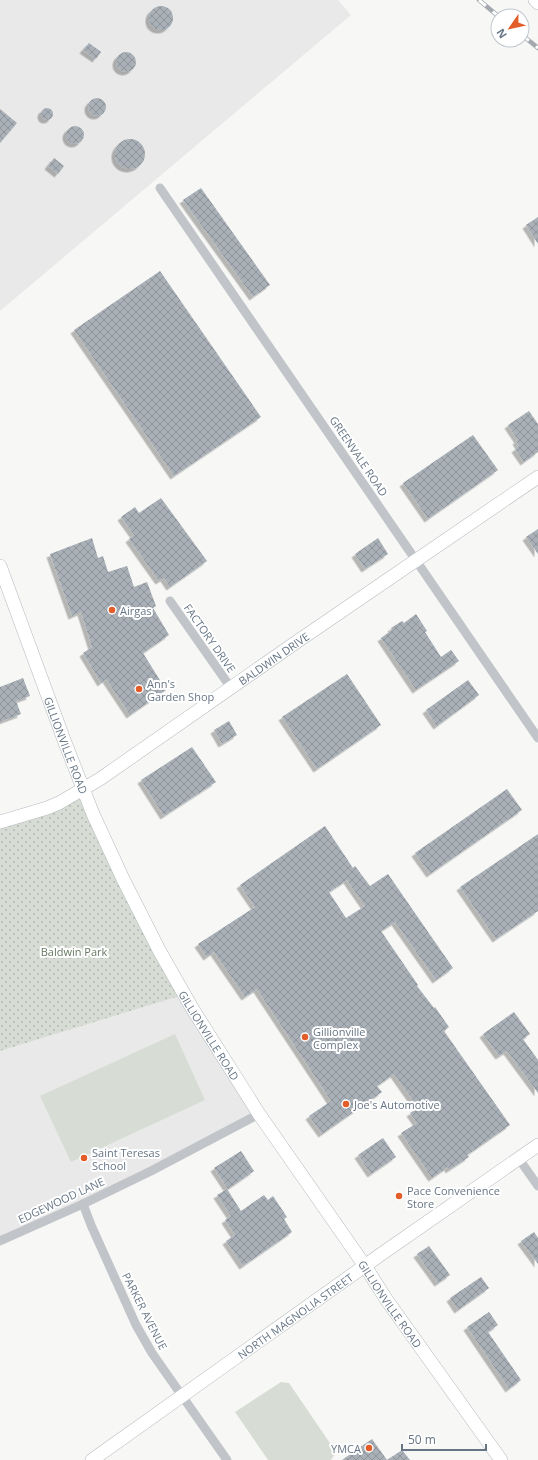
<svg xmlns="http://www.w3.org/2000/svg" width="538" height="1460" font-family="'Open Sans',sans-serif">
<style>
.built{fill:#e8e9e8}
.green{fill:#d7ddd4}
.park{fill:url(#park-dots)}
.building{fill:url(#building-cross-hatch);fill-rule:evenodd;filter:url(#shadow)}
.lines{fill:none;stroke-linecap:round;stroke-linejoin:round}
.secondary-casing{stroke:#b5babf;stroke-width:14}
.street{stroke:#c1c4c9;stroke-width:9}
.secondary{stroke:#fff;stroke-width:13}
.rail-casing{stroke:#a4a9b0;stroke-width:4.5}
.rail{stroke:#fff;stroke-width:3;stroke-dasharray:9;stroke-linecap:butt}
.poi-dot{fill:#e35d29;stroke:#fff;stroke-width:1.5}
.labels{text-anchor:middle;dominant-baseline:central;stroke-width:4;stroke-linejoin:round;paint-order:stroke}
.street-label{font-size:11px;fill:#677686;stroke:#fff}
.poi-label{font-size:11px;fill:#677686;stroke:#fff;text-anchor:start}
.park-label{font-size:11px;fill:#657861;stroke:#fff}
</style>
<defs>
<pattern id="park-dots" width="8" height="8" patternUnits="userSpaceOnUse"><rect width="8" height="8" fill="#d7ddd4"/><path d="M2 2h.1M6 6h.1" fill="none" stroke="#b2b8b2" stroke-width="1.8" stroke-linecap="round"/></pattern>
<pattern id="building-cross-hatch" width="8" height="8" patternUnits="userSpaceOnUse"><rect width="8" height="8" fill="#a9b0b7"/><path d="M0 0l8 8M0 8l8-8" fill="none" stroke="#8d949a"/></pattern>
<filter id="shadow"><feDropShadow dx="-3.5" dy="3.5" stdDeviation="0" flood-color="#0004"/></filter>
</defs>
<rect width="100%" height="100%" fill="#f7f8f5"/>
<g class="built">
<polygon points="0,0 338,0 351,15 0,311"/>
<polygon points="183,995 257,1113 79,1204 0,1239 0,1051"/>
</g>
<g class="green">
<polygon points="175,1034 205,1100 71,1162 40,1096"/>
<polygon points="281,1382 289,1383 336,1452 331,1460 268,1460 235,1412"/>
</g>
<polygon class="park" points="82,791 183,995 0,1051 0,824"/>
<g class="building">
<circle cx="161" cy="18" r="12"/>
<polygon points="89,43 101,52 96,59 83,50"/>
<circle cx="126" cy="62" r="10"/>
<circle cx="97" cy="107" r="9"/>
<circle cx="47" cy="114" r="6"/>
<polygon points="0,109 17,123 0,143"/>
<circle cx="75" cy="135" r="9"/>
<circle cx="130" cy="154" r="15"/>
<polygon points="54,158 64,166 58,174 48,166"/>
<polygon points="201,188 270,285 253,297 183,200"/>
<polygon points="538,217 538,244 526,225"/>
<polygon points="160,271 261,417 174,476 74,330"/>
<polygon points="529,411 538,424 538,452 524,462 515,449 519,446 516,441 518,440 508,425"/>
<polygon points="473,435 498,470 428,519 403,483"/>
<polygon points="161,498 207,561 170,587 164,578 159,581 129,539 134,535 121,517 135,507 139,513"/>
<polygon points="538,529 538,554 526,537"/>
<polygon points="92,538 98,558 103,556 108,572 127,566 134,587 147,582 156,606 153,608 169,635 143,653 166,690 130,715 106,679 101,683 83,653 92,647 81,612 72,616 50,554"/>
<polygon points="378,538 388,554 365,569 355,554"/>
<polygon points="416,614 427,631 425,632 441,657 451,650 459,661 416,690 381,638 392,630 391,628 402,621 404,623"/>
<polygon points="347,674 381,725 317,769 282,717"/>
<polygon points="23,678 30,696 16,701 21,714 0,722 0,687"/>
<polygon points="468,680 479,695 437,726 426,710"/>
<polygon points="229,721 237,735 222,744 214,730"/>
<polygon points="192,747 216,782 164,816 141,780"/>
<polygon points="507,789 522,810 430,874 415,853"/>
<path d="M325,826L353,868L355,866L370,886L388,874L453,968L436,980L395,922L381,931L418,985L417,986L434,1008L435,1007L449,1027L444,1031L510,1125L467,1155L469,1157L449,1170L448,1167L432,1178L401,1133L417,1123L410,1113L418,1108L394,1074L377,1086L382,1092L322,1134L309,1116L331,1101L257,989L245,997L214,952L207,957L198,944L255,907L240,885ZM347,880L365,906L346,918L329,892Z"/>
<polygon points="538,834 538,911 496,939 460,887"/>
<polygon points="514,1012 530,1034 523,1039 538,1060 538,1093 507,1051 499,1056 483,1034"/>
<polygon points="383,1138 396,1157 371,1174 358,1155"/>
<polygon points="241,1151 254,1171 228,1189 214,1168"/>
<polygon points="227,1189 241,1211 264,1195 268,1200 273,1196 287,1217 284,1219 292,1232 243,1266 226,1241 235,1235 225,1220 231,1216 217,1195"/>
<polygon points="534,1232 538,1238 538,1264 521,1241"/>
<polygon points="429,1246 450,1275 438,1283 417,1254"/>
<polygon points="481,1277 489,1288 458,1310 450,1298"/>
<polygon points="489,1312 498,1325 488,1332 521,1380 509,1389 467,1327"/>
<polygon points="372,1439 387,1460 402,1450 410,1460 342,1460"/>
</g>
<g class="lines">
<g class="secondary-casing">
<g id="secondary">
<polyline points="535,0 538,3"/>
<path id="s1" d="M0,566L64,740L93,814L123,879L159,950L192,1008L259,1114L365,1266L386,1299L501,1460"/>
<path id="s2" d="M0,822L47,808L59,803L100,779L295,643L538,477"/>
<path id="s3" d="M92,1460L380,1255L538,1145"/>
</g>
</g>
<g class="street">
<polyline points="160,188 538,738"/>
<polyline points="170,601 231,688"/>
<polyline points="519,1159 538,1186"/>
<polyline points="83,1204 91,1225 136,1325 152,1353 227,1460"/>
<polyline points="0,1241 83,1204 151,1171 259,1114"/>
</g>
<use href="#secondary" class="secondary"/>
<g class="rail-casing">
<g id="rail">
<polyline points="479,0 498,16"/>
<polyline points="522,35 538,48"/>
</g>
</g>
<use href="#rail" class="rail"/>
</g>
<g class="poi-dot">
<circle cx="112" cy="610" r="4"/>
<circle cx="139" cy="689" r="4"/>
<circle cx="305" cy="1037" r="4"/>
<circle cx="346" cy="1104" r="4"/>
<circle cx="84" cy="1158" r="4"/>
<circle cx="399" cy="1196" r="4"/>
<circle cx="369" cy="1448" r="4"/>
</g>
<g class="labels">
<g class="street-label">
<text transform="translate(359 456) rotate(56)">GREENVALE ROAD</text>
<text transform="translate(210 638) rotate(55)">FACTORY DRIVE</text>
<text stroke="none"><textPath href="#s2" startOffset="321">BALDWIN DRIVE</textPath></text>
<text stroke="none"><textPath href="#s1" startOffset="191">GILLIONVILLE ROAD</textPath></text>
<text stroke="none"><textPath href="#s1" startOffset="515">GILLIONVILLE ROAD</textPath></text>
<text transform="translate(61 1200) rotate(-25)">EDGEWOOD LANE</text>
<text stroke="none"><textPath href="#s1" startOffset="839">GILLIONVILLE ROAD</textPath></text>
<text transform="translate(145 1311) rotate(63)">PARKER AVENUE</text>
<text stroke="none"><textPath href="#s3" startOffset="249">NORTH MAGNOLIA STREET</textPath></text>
</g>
<g class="poi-label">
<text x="120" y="610">Airgas</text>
<text x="147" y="683">Ann's<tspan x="147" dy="13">Garden Shop</tspan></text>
<text x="313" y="1031">Gillionville<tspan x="313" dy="13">Complex</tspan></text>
<text x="354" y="1104">Joe's Automotive</text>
<text x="92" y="1152">Saint Teresas<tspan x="92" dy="13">School</tspan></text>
<text x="407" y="1190">Pace Convenience<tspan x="407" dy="13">Store</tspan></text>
<text x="361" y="1448" text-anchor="end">YMCA</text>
</g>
<g class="park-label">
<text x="74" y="951">Baldwin Park</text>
</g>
</g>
<g transform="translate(510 28) rotate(236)"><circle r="19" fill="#ffffff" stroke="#c2c8cf"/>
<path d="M0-3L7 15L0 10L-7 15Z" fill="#e35d29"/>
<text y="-6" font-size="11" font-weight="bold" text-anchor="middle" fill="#677686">N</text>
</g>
<path d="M402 1444v6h84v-6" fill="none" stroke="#677686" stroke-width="2"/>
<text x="408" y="1444" font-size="12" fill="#677686" stroke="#ffffff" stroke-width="3" paint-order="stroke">50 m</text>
</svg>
